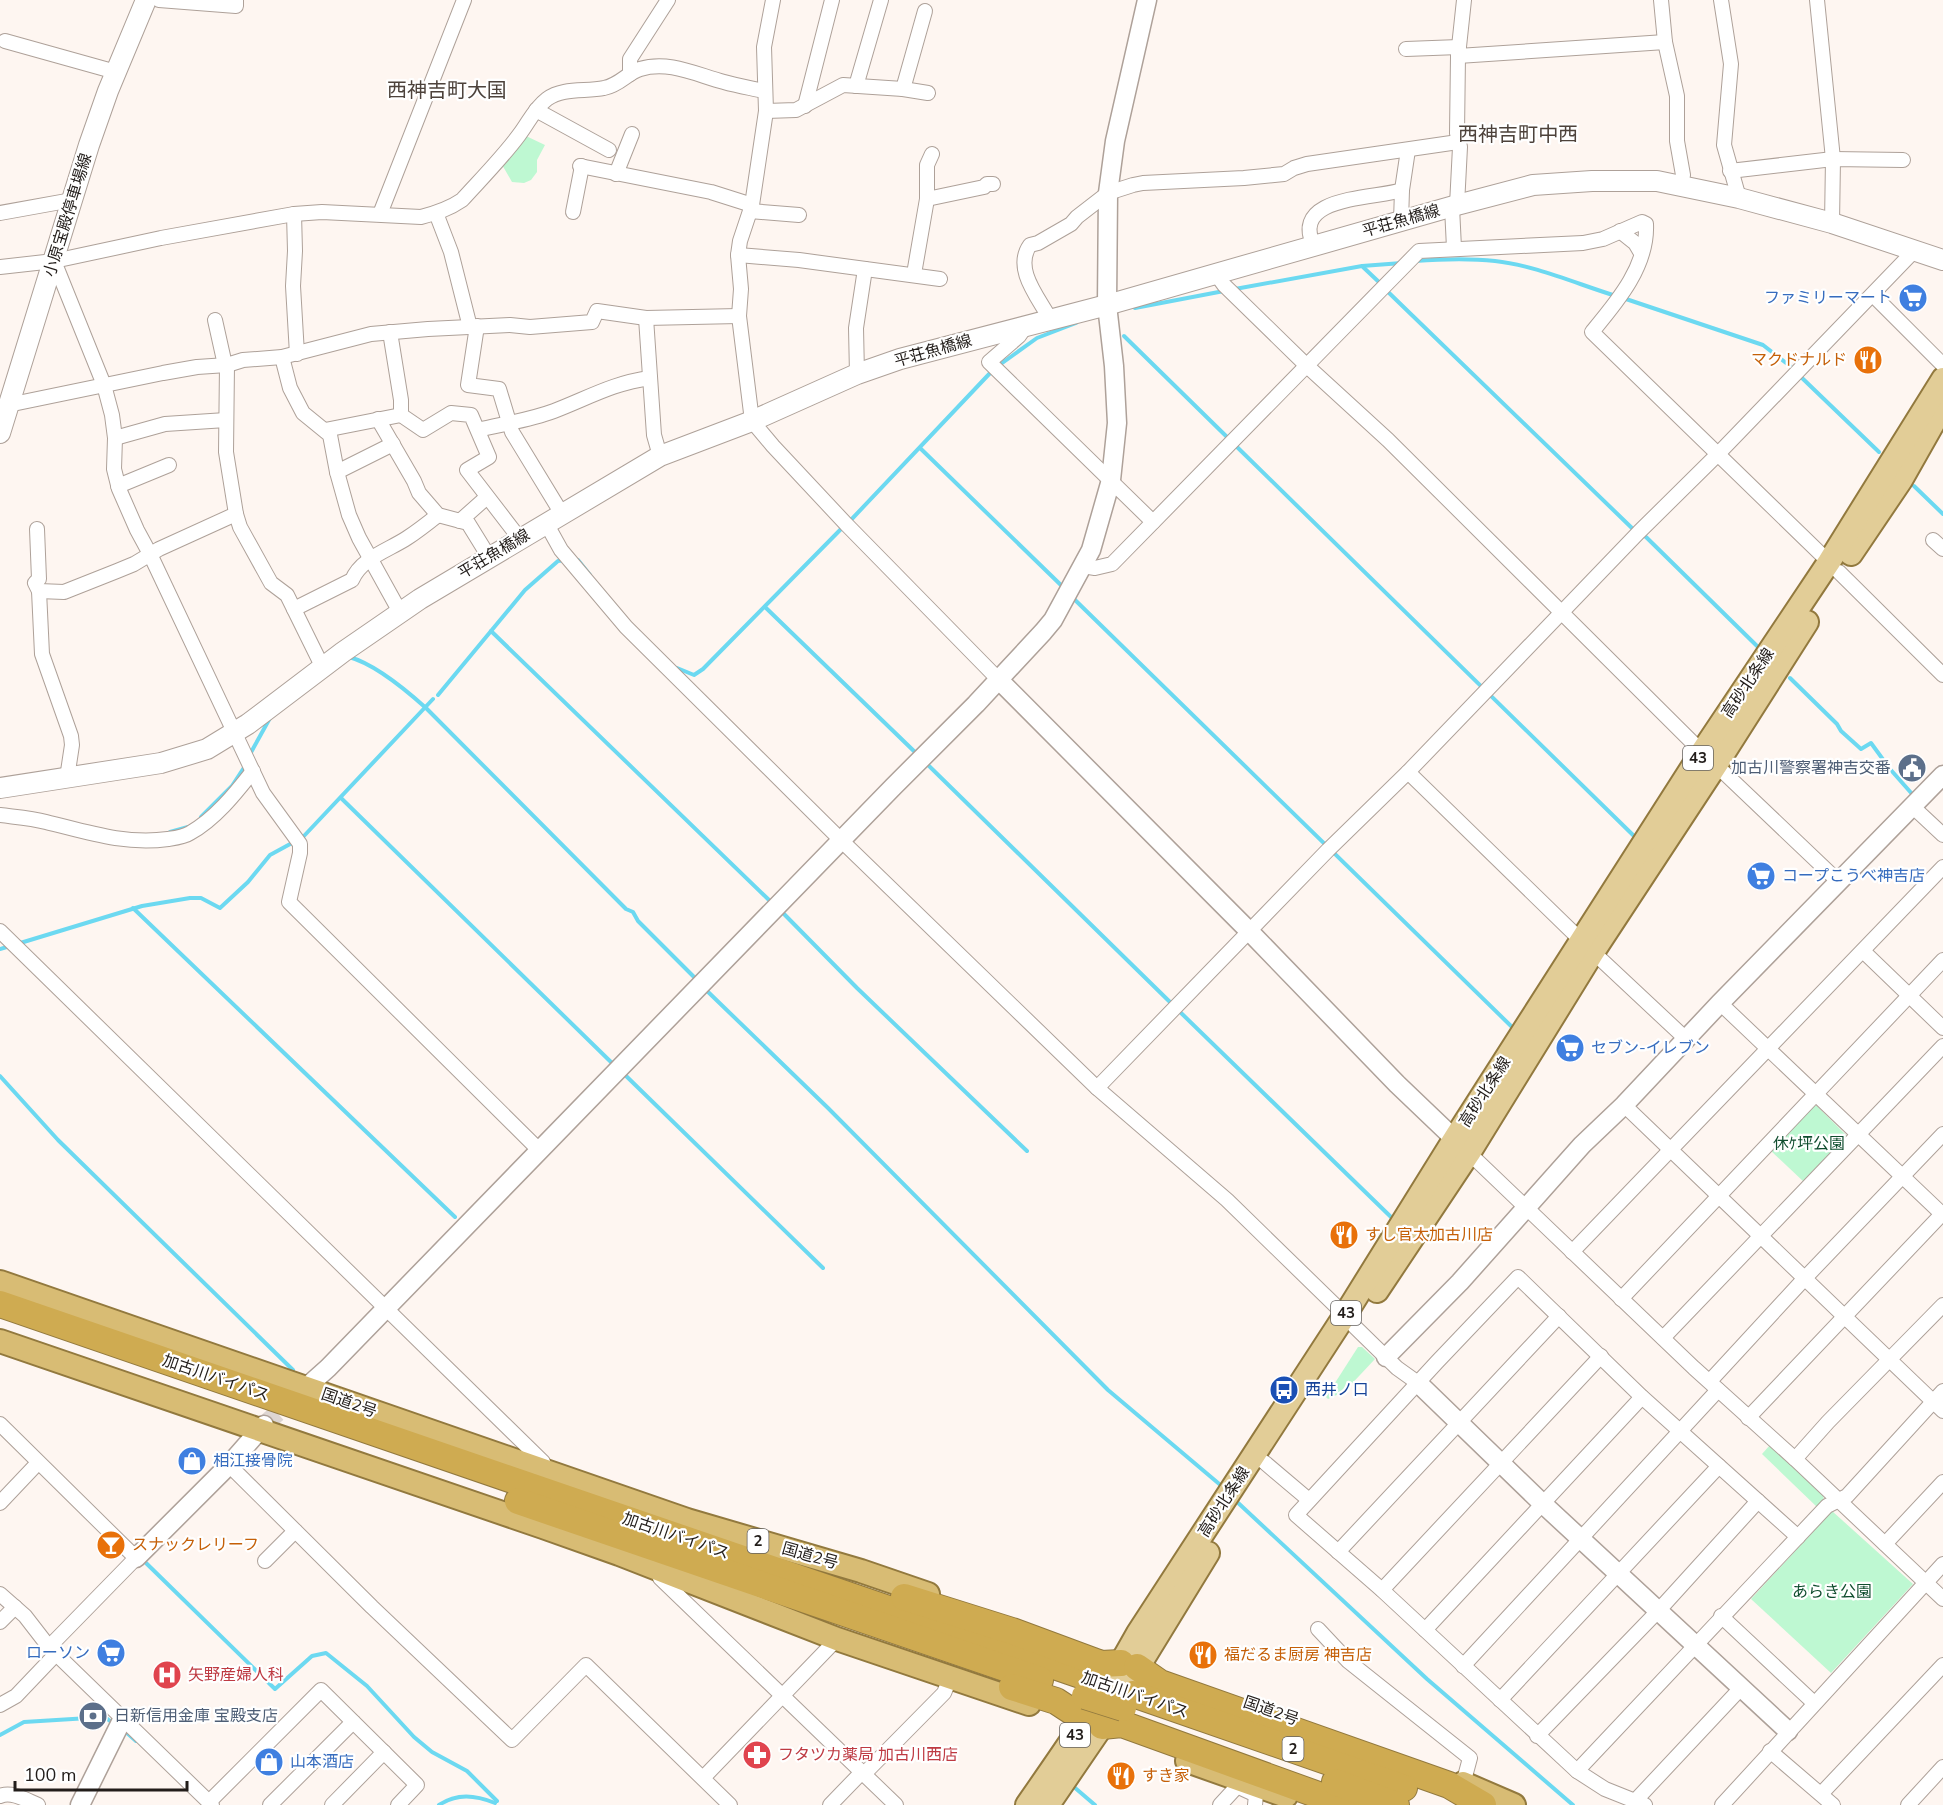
<svg xmlns="http://www.w3.org/2000/svg" width="1943" height="1805" font-family="'Nunito Sans','Noto Sans JP',sans-serif">
<style>
.green{fill:#bef8d2}
.lines{fill:none;stroke-linecap:round;stroke-linejoin:round}
.stream{stroke:#6cd9f1;stroke-width:4}
.tertiary-tunnel{stroke:#ddd5d1;stroke-width:18;stroke-dasharray:18 9;stroke-linecap:butt}
.minor-casing{stroke:#aea199;stroke-width:16}
.tertiary-casing{stroke:#aea199;stroke-width:21}
.secondary-casing{stroke:#aea199;stroke-width:22}
.primary-casing{stroke:#92793e;stroke-width:26}
.trunk-casing{stroke:#92793e;stroke-width:26}
.motorway-casing{stroke:#92793e;stroke-width:28}
.minor{stroke:#fff;stroke-width:14}
.tertiary{stroke:#fff;stroke-width:18}
.secondary{stroke:#fff;stroke-width:20}
.primary{stroke:#e2cd97;stroke-width:22}
.trunk{stroke:#d8bc74;stroke-width:22}
.motorway{stroke:#cfab51;stroke-width:26}
.motorway-bridge-casing{stroke:#92793e;stroke-width:28;stroke-linecap:butt}
.motorway-bridge{stroke:#cfab51;stroke-width:26}
.labels{text-anchor:middle;dominant-baseline:central;stroke-width:4.5;stroke-linejoin:round;paint-order:stroke}
.shield{fill:#fff;stroke:#64615f;stroke-width:1.5}
.shield-label{font-size:15px;font-weight:bold;fill:#221d1a}
.street-label{font-size:16px;fill:#221d1a;stroke:#fff}
.shop-label{font-size:16px;fill:#366cbe;stroke:#fff;text-anchor:start}
.food-label{font-size:16px;fill:#c56008;stroke:#fff;text-anchor:start}
.service-label{font-size:16px;fill:#4e5e75;stroke:#fff;text-anchor:end}
.park-label{font-size:16px;fill:#0f4d2e;stroke:#fff}
.transit-label{font-size:16px;fill:#164399;stroke:#fff;text-anchor:start}
.health-label{font-size:16px;fill:#be3a42;stroke:#fff;text-anchor:start}
.quarter-label{font-size:20px;fill:#4d423b;stroke:#fff}
</style>
<rect width="100%" height="100%" fill="#fef6f1"/>
<g class="green">
<polygon points="526,136 545,145 537,160 537,172 531,180 524,183 512,182 501,163"/>
<polygon points="1812,1106 1817,1106 1846,1135 1846,1139 1805,1183 1770,1150"/>
<polygon points="1358,1347 1362,1347 1375,1359 1345,1391 1328,1399 1326,1397"/>
<polygon points="1770,1445 1823,1494 1824,1502 1818,1508 1762,1454"/>
<polygon points="1832,1511 1913,1584 1831,1673 1751,1599"/>
</g>
<g class="lines">
<g class="stream">
<path d="M1415,261C1441,259 1469,258 1495,261C1534,265 1577,284 1616,296"/>
<polyline points="1363,267 1381,284"/>
<polyline points="1235,289 1362,266 1402,263"/>
<polyline points="1386,290 1635,531"/>
<polyline points="1623,298 1763,345 1790,366"/>
<polyline points="1135,308 1224,291"/>
<polyline points="1124,336 1226,436"/>
<polyline points="998,366 1037,338 1076,323"/>
<polyline points="1801,377 1879,452"/>
<polyline points="1236,446 1635,837"/>
<polyline points="920,448 1065,589"/>
<polyline points="1914,486 1943,514"/>
<polyline points="849,522 992,371"/>
<polyline points="1641,535 1646,537 1757,646"/>
<polyline points="578,560 590,575"/>
<polyline points="1072,597 1511,1026"/>
<polyline points="765,607 918,755"/>
<polyline points="491,631 769,900"/>
<path d="M349,657C375,664 406,690 426,708L626,909L633,912L638,921L697,980"/>
<polyline points="677,668 694,675 703,669 843,527"/>
<polyline points="1790,678 1837,724 1841,731 1861,749 1871,743 1890,769 1913,795"/>
<polyline points="438,695 525,590 558,561 565,560"/>
<polyline points="249,756 270,718"/>
<polyline points="925,762 1173,1005"/>
<polyline points="341,798 614,1065"/>
<polyline points="201,817 232,786 245,766"/>
<polyline points="170,832 188,827"/>
<polyline points="133,908 455,1217"/>
<polyline points="784,914 857,988 1027,1151"/>
<polyline points="17,944 142,906 190,898 201,898 220,908 248,882 270,855 303,837 433,699"/>
<polyline points="0,949 10,946"/>
<polyline points="704,988 828,1108 1108,1390 1224,1488"/>
<polyline points="1178,1010 1391,1217"/>
<polyline points="622,1072 823,1268"/>
<polyline points="0,1076 58,1140 293,1370"/>
<polyline points="1235,1500 1427,1679 1573,1805"/>
<polyline points="146,1563 275,1689 312,1656 326,1653 367,1686 414,1737 432,1752 467,1771 497,1801"/>
<polyline points="127,1733 136,1741"/>
<polyline points="0,1735 24,1722 105,1717 110,1721"/>
<polyline points="1074,1787 1095,1805"/>
<path d="M439,1805C457,1793 475,1795 495,1803"/>
</g>
<polyline class="tertiary-tunnel" points="264,1425 294,1398"/>
<g class="minor-casing">
<g id="minor">
<polyline points="159,0 236,6 236,0"/>
<polyline points="773,0 764,47 766,111 752,205 740,241 738,255 741,289 739,316 752,421 773,446 846,524 998,679"/>
<polyline points="1661,0 1665,42 1677,96 1677,141 1683,175 1681,185"/>
<polyline points="1721,0 1731,64 1724,145 1739,198"/>
<polyline points="1817,0 1833,159 1832,223"/>
<polyline points="5,41 116,72"/>
<polyline points="1406,49 1459,47"/>
<polyline points="1458,56 1665,42"/>
<polyline points="630,74 630,59 668,0"/>
<polyline points="856,86 881,0"/>
<polyline points="903,89 925,11"/>
<polyline points="805,106 832,0"/>
<polyline points="536,110 609,150"/>
<polyline points="766,111 796,110 843,85 903,89 928,93"/>
<polyline points="580,166 711,192 752,205"/>
<polyline points="1730,171 1833,159 1903,160"/>
<polyline points="616,174 632,134"/>
<polyline points="927,199 984,187 987,184 993,184"/>
<polyline points="1457,205 1460,147 1457,133 1458,56 1464,0"/>
<polyline points="1452,207 1454,248"/>
<polyline points="750,211 799,215"/>
<polyline points="573,212 582,166"/>
<polyline points="0,213 72,200"/>
<polyline points="436,213 451,252 470,327"/>
<polyline points="294,214 295,251 293,286 297,354"/>
<polyline points="380,214 464,0"/>
<polyline points="1401,221 1402,190 1408,150"/>
<polyline points="1620,231 1635,243 1641,253"/>
<path d="M1314,246C1289,195 1376,199 1402,190"/>
<polyline points="738,255 799,260 940,279"/>
<polyline points="54,261 104,385 112,415 115,438 114,469 119,489 137,530 150,554 263,793 300,844 300,853 289,902 539,1150"/>
<path d="M0,267L54,261L161,238L294,214L322,212L421,217C436,213 449,209 462,200C481,179 502,158 519,135C529,122 534,109 547,99C563,87 586,92 604,88C620,85 627,73 640,69C669,60 697,75 724,82C738,86 751,88 764,91"/>
<polyline points="914,274 927,199 927,165 932,154"/>
<polyline points="1216,274 1224,285 1306,365 1388,440 1702,752"/>
<polyline points="1873,295 1943,365"/>
<polyline points="646,318 654,435 660,456"/>
<path d="M1050,319C1039,298 1013,269 1030,245L1038,243L1071,224L1077,217L1108,193L1133,185L1143,183L1244,178L1284,174L1294,168L1307,164L1458,142"/>
<polyline points="215,320 225,365"/>
<polyline points="477,326 468,385 499,389 512,432 562,514"/>
<polyline points="1026,326 1019,336 989,362 1153,522"/>
<polyline points="390,332 401,400 401,415 423,430 451,413 471,415 489,457 467,470 520,539"/>
<polyline points="282,357 290,388 303,413 330,435 337,472 349,515 359,538 400,612"/>
<polyline points="227,365 226,452 236,514 240,527 271,583 287,595 323,668"/>
<polyline points="857,374 856,328 865,269"/>
<polyline points="8,405 163,373 197,367 227,365 243,360 282,357 371,334 428,329 510,325 530,327 592,322 597,311 646,318 739,316"/>
<polyline points="378,419 414,481 419,493 438,515 468,523 489,557"/>
<polyline points="325,430 401,415"/>
<path d="M478,430C503,424 530,420 554,411C588,398 613,383 650,378"/>
<polyline points="115,438 165,424 226,420"/>
<polyline points="337,472 393,444"/>
<polyline points="118,486 169,465"/>
<polyline points="460,521 487,497"/>
<polyline points="546,523 561,550 626,627 847,846 1097,1088 1227,1200 1345,1315"/>
<polyline points="37,529 39,579 35,583 39,591 42,654 71,736 72,745 67,778"/>
<polyline points="1933,540 1943,549"/>
<path d="M1083,566L1095,568L1112,564L1419,251L1583,243L1603,239L1642,222L1646,224C1648,266 1617,302 1592,332L1829,562"/>
<polyline points="1839,572 1943,675"/>
<polyline points="39,591 64,592 117,571 134,564 159,549 236,514"/>
<path d="M294,609L352,580C361,558 389,550 407,538C418,531 428,523 438,515"/>
<polyline points="1716,765 1839,882"/>
<polyline points="1408,772 1593,952 1686,1039"/>
<polyline points="1912,806 1943,835"/>
<path d="M0,815C15,817 31,818 46,822C87,832 125,845 168,839C175,838 184,837 190,833C215,819 235,794 253,771"/>
<polyline points="0,931 543,1462 545,1470"/>
<polyline points="1863,951 1943,1028"/>
<polyline points="1720,1003 1943,1215"/>
<polyline points="1097,1088 1328,850 1408,772 1639,532 1718,454 1915,250"/>
<polyline points="1624,1105 1943,1411"/>
<polyline points="1469,1153 1694,1368 1795,1459 1943,1599"/>
<polyline points="1572,1252 1943,867"/>
<polyline points="1621,1299 1943,960"/>
<polyline points="1354,1326 1397,1368 1418,1383"/>
<polyline points="1663,1338 1943,1046"/>
<polyline points="1710,1381 1805,1278 1943,1134"/>
<polyline points="1748,1418 1942,1214"/>
<polyline points="0,1424 136,1558 49,1647"/>
<polyline points="1795,1459 1828,1422 1943,1305"/>
<polyline points="1264,1462 1309,1500"/>
<polyline points="229,1465 372,1607 512,1740 586,1665 730,1805"/>
<polyline points="0,1503 35,1466"/>
<polyline points="1885,1544 1943,1482"/>
<polyline points="1338,1552 1559,1316"/>
<polyline points="265,1561 295,1531"/>
<polyline points="658,1570 660,1578 896,1805"/>
<polyline points="1382,1590 1601,1356"/>
<polyline points="0,1594 25,1616 49,1647 212,1805"/>
<polyline points="1721,1616 1814,1703"/>
<polyline points="0,1622 15,1607"/>
<polyline points="1318,1629 1348,1661 1470,1758 1463,1784"/>
<polyline points="1425,1630 1642,1397"/>
<polyline points="1463,1666 1718,1390"/>
<polyline points="1500,1700 1719,1466"/>
<polyline points="0,1705 16,1696 56,1654"/>
<polyline points="1537,1736 1659,1610 1758,1501"/>
<polyline points="1770,1751 1833,1805"/>
<polyline points="1577,1771 1827,1506 1847,1496 1943,1391"/>
<polyline points="864,1774 944,1693 951,1676"/>
<polyline points="703,1778 837,1639"/>
<polyline points="1243,1789 1256,1795 1255,1805"/>
<polyline points="1821,1794 1943,1665"/>
<path d="M0,1796C12,1791 26,1800 38,1805"/>
<polyline points="1635,1801 1741,1688"/>
<polyline points="209,1802 321,1690 417,1785 398,1805"/>
<polyline points="270,1805 353,1722"/>
<polyline points="332,1805 384,1752"/>
<polyline points="830,1805 862,1772"/>
<polyline points="1220,1805 1242,1781"/>
<polyline points="1645,1805 1605,1789 1577,1771 1382,1590 1296,1515 1437,1362 1518,1277 1642,1397 1798,1537"/>
<polyline points="1722,1805 1943,1564"/>
<polyline points="1908,1805 1943,1767"/>
</g>
</g>
<g class="tertiary-casing">
<g id="tertiary">
<polyline points="998,679 1250,932 1397,1084 1464,1148"/>
<polyline points="1386,1357 1460,1282 1582,1145 1624,1105 1720,1003 1943,775"/>
<polyline points="1418,1383 1543,1504 1788,1731"/>
<polyline points="300,1393 328,1368 893,787 976,704 1043,632 1053,620 1091,550 1111,480 1117,423 1114,366 1107,305 1108,193 1115,141 1147,0"/>
<polyline points="136,1558 229,1465 264,1425"/>
<polyline points="80,1805 123,1718"/>
</g>
</g>
<g class="secondary-casing">
<g id="secondary">
<polyline points="0,433 89,145 108,91 146,0"/>
<polyline points="0,788 161,763 207,749 248,724 343,652 420,599 660,456 752,421 857,374 900,359 1107,305 1457,205 1533,185 1592,181 1657,181 1739,198 1832,223 1943,260"/>
</g>
</g>
<g class="primary-casing">
<g id="primary">
<polyline points="1851,554 1901,480 1943,406"/>
<polyline points="1377,1291 1469,1153 1593,952 1716,765 1807,622"/>
<path d="M1027,1805C1066,1749 1105,1693 1138,1633L1345,1315L1455,1138L1702,752L1829,562L1943,379"/>
<polyline points="1048,1805 1102,1726 1208,1553"/>
</g>
</g>
<g class="trunk-casing">
<g id="trunk">
<polyline points="0,1282 687,1520 861,1571 928,1594"/>
<polyline points="0,1341 543,1527 619,1554 837,1639 1029,1704"/>
<polyline points="1187,1761 1286,1796"/>
<polyline points="1463,1783 1514,1805"/>
</g>
</g>
<g class="motorway-casing">
<g id="motorway">
<polyline points="0,1304 1095,1680"/>
<polyline points="518,1501 1040,1680"/>
<polyline points="904,1597 1012,1631 1101,1664 1121,1663"/>
<polyline points="1137,1667 1160,1683 1449,1785 1483,1805"/>
<polyline points="1012,1687 1056,1701 1085,1720"/>
<polyline points="1133,1694 1404,1788"/>
<polyline points="1102,1726 1122,1724 1346,1805"/>
<polyline points="1335,1782 1396,1805"/>
</g>
</g>
<use href="#minor" class="minor"/>
<use href="#tertiary" class="tertiary"/>
<use href="#secondary" class="secondary"/>
<use href="#primary" class="primary"/>
<use href="#trunk" class="trunk"/>
<use href="#motorway" class="motorway"/>
<g class="motorway-bridge-casing">
<polyline id="motorway-bridge" points="1085,1696 1123,1708"/>
</g>
<use href="#motorway-bridge" class="motorway-bridge"/>
</g>
<defs>
<g id="supermarket-disc" transform="scale(1.5)"><circle r="9.5" fill="#3f7fe0" stroke="#fff"/><path d="M-6-5.5h2.5l.6 2H6L4.5 2H-2.5L-4.4-4H-6ZM-1.5 3.2a1.3 1.3 0 1 0 .1 0ZM3 3.2a1.3 1.3 0 1 0 .1 0Z" fill="#fff"/></g>
<g id="restaurant-disc" transform="scale(1.5)"><circle r="9.5" fill="#e8710a" stroke="#fff"/><path d="M-5-6h1v4h1v-4h1v4h1v-4h1v5L-1.5 .5V6h-2V.5L-5-1ZM5-6V6H3V1.5H1.5Q1.5-4 5-6Z" fill="#fff"/></g>
<g id="civic-disc" transform="scale(1.5)"><circle r="9.5" fill="#5c6f8a" stroke="#fff"/><path d="M-.6-6.5H3V-4.5H.6V-3L4-1V1h2V6H-6V1h2V-1L-.6-3ZM-1.2 2.5V6h2.4V2.5Z" fill="#fff"/></g>
<g id="bus-disc" transform="scale(1.5)"><circle r="9.5" fill="#1a4fb4" stroke="#fff"/><path d="M-5-6H5V4H4V6H2V4H-2V6H-4V4H-5ZM-3.5-4V0h7V-4ZM-3.5 1.2v1.5H-2V1.2ZM2 1.2v1.5H3.5V1.2Z" fill="#fff"/></g>
<g id="shop-disc" transform="scale(1.5)"><circle r="9.5" fill="#3f7fe0" stroke="#fff"/><path d="M-5-2.5h2.3a2.7 3.5 0 0 1 5.4 0H5L5.5 6h-11ZM-1.5-2.5h3a1.5 2.3 0 0 0-3 0Z" fill="#fff"/></g>
<g id="bar-disc" transform="scale(1.5)"><circle r="9.5" fill="#e8710a" stroke="#fff"/><path d="M-6-5H6L.8 .8V4.5H3.5V6h-7V4.5H-.8V.8Z" fill="#fff"/></g>
<g id="hospital-disc" transform="scale(1.5)"><circle r="9.5" fill="#e0444e" stroke="#fff"/><path d="M-5-5h3v3.5h4V-5h3V5h-3V1.5h-4V5h-3Z" fill="#fff"/></g>
<g id="bank-disc" transform="scale(1.5)"><circle r="9.5" fill="#5c6f8a" stroke="#fff"/><path d="M-6-4H6V4H-6ZM0-2.3a2.3 2.3 0 1 0 0 4.6a2.3 2.3 0 1 0 0-4.6Z" fill="#fff"/></g>
<g id="pharmacy-disc" transform="scale(1.5)"><circle r="9.5" fill="#e0444e" stroke="#fff"/><path d="M-2-6h4v4h4v4h-4v4h-4v-4h-4v-4h4Z" fill="#fff"/></g>
</defs>
<g fill-rule="evenodd">
<use href="#supermarket-disc" x="1913" y="298"/>
<use href="#restaurant-disc" x="1868" y="360"/>
<use href="#civic-disc" x="1912" y="768"/>
<use href="#supermarket-disc" x="1761" y="876"/>
<use href="#supermarket-disc" x="1570" y="1048"/>
<use href="#restaurant-disc" x="1344" y="1235"/>
<use href="#bus-disc" x="1284" y="1390"/>
<use href="#shop-disc" x="192" y="1461"/>
<use href="#bar-disc" x="111" y="1545"/>
<use href="#supermarket-disc" x="111" y="1653"/>
<use href="#restaurant-disc" x="1203" y="1655"/>
<use href="#hospital-disc" x="167" y="1675"/>
<use href="#bank-disc" x="93" y="1716"/>
<use href="#pharmacy-disc" x="757" y="1755"/>
<use href="#shop-disc" x="269" y="1762"/>
<use href="#restaurant-disc" x="1121" y="1776"/>
</g>
<g class="labels">
<g class="shield">
<rect x="1683" y="746" width="30" height="24" rx="4.5"/>
<rect x="1331" y="1301" width="30" height="24" rx="4.5"/>
<rect x="747.5" y="1529" width="21" height="24" rx="4.5"/>
<rect x="1060" y="1723" width="30" height="24" rx="4.5"/>
<rect x="1282.5" y="1737" width="21" height="24" rx="4.5"/>
</g>
<g class="shield-label">
<text x="1698" y="758">43</text>
<text x="1346" y="1313">43</text>
<text x="758" y="1541">2</text>
<text x="1075" y="1735">43</text>
<text x="1293" y="1749">2</text>
</g>
<g class="street-label">
<text transform="translate(68 215) rotate(-73)">小原宝殿停車場線</text>
<text transform="translate(1401 221) rotate(-16)">平荘魚橋線</text>
<text transform="translate(933 351) rotate(-16)">平荘魚橋線</text>
<text transform="translate(494 554) rotate(-31)">平荘魚橋線</text>
<text transform="translate(1748 683) rotate(-56)">高砂北条線</text>
<text transform="translate(1485 1092) rotate(-57)">高砂北条線</text>
<text transform="translate(216 1378) rotate(19)">加古川バイパス</text>
<text transform="translate(349 1403) rotate(19)">国道2号</text>
<text transform="translate(1224 1502) rotate(-57)">高砂北条線</text>
<text transform="translate(676 1536) rotate(19)">加古川バイパス</text>
<text transform="translate(810 1556) rotate(16)">国道2号</text>
<text transform="translate(1135 1695) rotate(19)">加古川バイパス</text>
<text transform="translate(1271 1711) rotate(19)">国道2号</text>
</g>
<g class="shop-label">
<text x="1892" y="298" text-anchor="end">ファミリーマート</text>
<text x="1782" y="876">コープこうべ神吉店</text>
<text x="1591" y="1048">セブン-イレブン</text>
<text x="213" y="1461">相江接骨院</text>
<text x="90" y="1653" text-anchor="end">ローソン</text>
<text x="290" y="1762">山本酒店</text>
</g>
<g class="food-label">
<text x="1847" y="360" text-anchor="end">マクドナルド</text>
<text x="1365" y="1235">すし官太加古川店</text>
<text x="132" y="1545">スナックレリーフ</text>
<text x="1224" y="1655">福だるま厨房 神吉店</text>
<text x="1142" y="1776">すき家</text>
</g>
<g class="service-label">
<text x="1891" y="768">加古川警察署神吉交番</text>
<text x="114" y="1716" text-anchor="start">日新信用金庫 宝殿支店</text>
</g>
<g class="park-label">
<text x="1809" y="1144">休ｹ坪公園</text>
<text x="1832" y="1592">あらき公園</text>
</g>
<g class="transit-label">
<text x="1305" y="1390">西井ノ口</text>
</g>
<g class="health-label">
<text x="188" y="1675">矢野産婦人科</text>
<text x="778" y="1755">フタツカ薬局 加古川西店</text>
</g>
<g class="quarter-label">
<text x="447" y="90">西神吉町大国</text>
<text x="1518" y="134">西神吉町中西</text>
</g>
</g>
<path d="M15 1781v9h172v-9" fill="none" stroke="#221d1a" stroke-width="3"/>
<text x="24" y="1781" font-size="18" fill="#221d1a" stroke="#ffffff" stroke-width="4.5" paint-order="stroke">100 m</text>
</svg>
